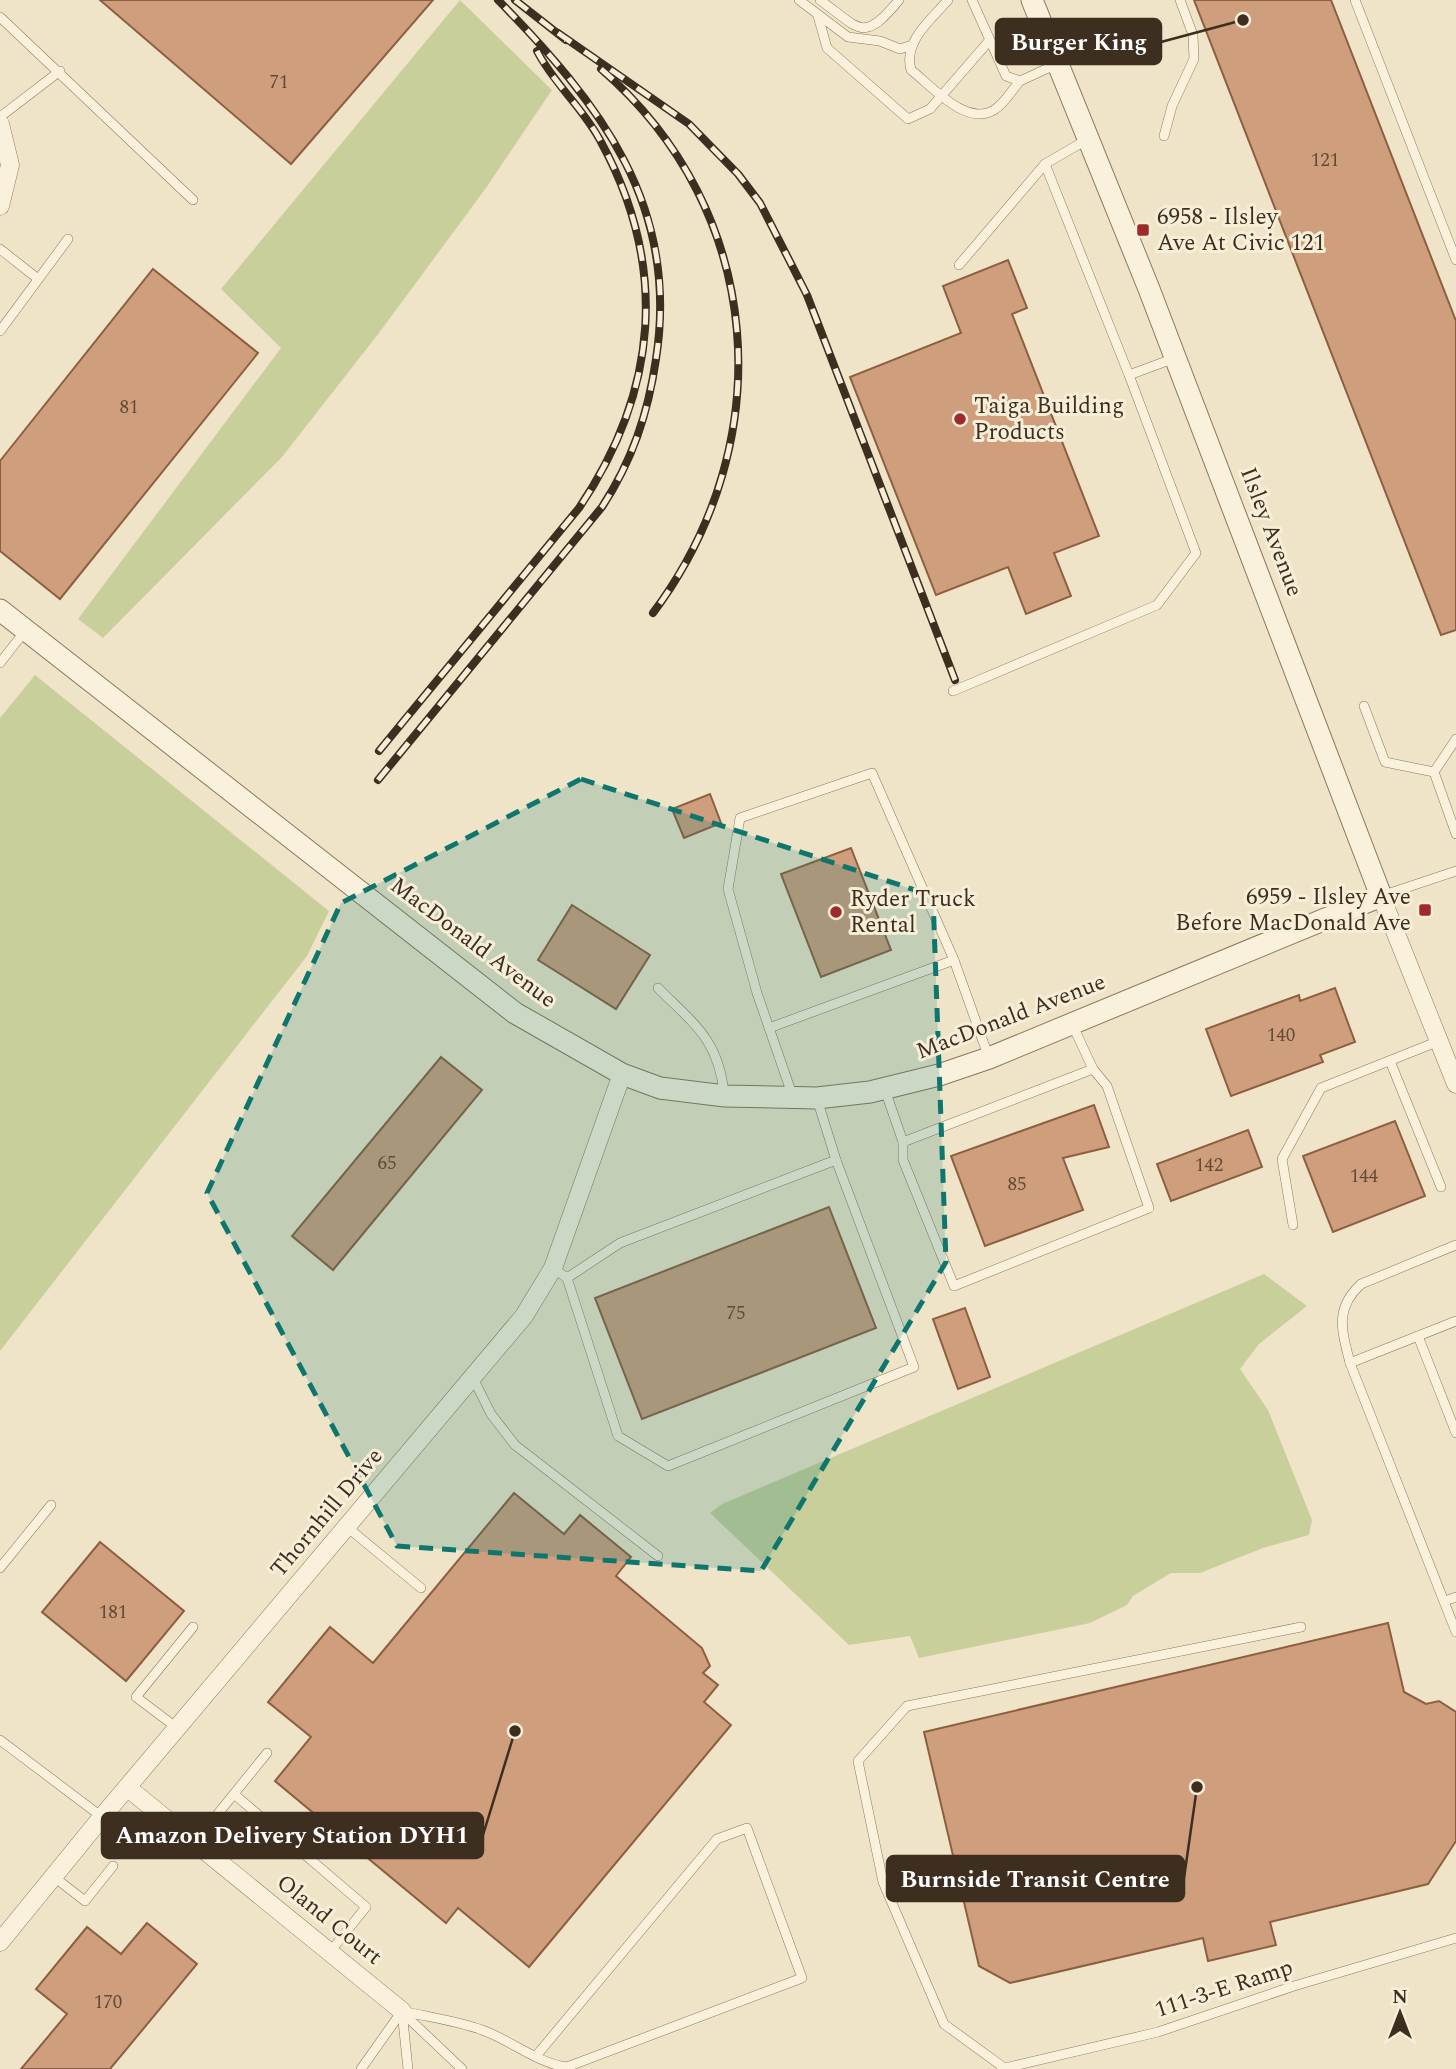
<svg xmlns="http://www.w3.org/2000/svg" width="1456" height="2069" font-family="Spectral,serif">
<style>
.green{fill:#c9cf9b}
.building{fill:#cf9f7d;stroke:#8d5f41;stroke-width:2}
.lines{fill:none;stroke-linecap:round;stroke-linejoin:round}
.service-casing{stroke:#8d765c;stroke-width:10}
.minor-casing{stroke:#8d765c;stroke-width:19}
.tertiary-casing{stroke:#8d765c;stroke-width:23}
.service{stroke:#faf1dc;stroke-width:9}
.minor{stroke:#faf1dc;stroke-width:18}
.tertiary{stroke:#faf1dc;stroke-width:21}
.rail-casing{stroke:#3d2e20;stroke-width:8}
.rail{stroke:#f7eed8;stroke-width:5;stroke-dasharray:16;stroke-linecap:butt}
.marked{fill:#0f766e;fill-opacity:0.2;stroke:#0f766e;stroke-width:5;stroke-dasharray:14 9;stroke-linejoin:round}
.poi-dot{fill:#9e2a2b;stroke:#f7eed8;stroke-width:2.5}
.labels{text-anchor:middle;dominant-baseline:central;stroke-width:6;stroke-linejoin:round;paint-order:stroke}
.number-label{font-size:19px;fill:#624a37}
.poi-label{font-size:23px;fill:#3d2e20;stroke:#f7eed8;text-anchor:start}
.street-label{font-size:23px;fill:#3d2e20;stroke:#f7eed8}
.leader{fill:none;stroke:#3d2e20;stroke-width:2.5}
.callout-dot{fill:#3d2e20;stroke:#f7eed8;stroke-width:2.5}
.callout{fill:#3d2e20;stroke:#3d2e20;stroke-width:2.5}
.callout-label{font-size:24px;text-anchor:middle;font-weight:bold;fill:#fff}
</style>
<rect width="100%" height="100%" fill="#f0e4c8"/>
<g class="green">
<polygon points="460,0 552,90 486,188 379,333 282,457 103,638 78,619 281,348 221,289"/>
<polygon points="35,675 329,911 307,956 0,1351 0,718"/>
<polygon points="1264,1274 1307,1306 1259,1344 1240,1369 1268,1410 1312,1520 1309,1535 1263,1548 1200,1573 1171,1573 1133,1596 1127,1605 1090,1623 919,1658 910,1636 849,1645 710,1513 722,1504"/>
</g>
<g class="building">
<polygon points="100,0 433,0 291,164"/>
<polygon points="1194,0 1331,0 1456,321 1456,630 1441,635"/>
<polygon points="1008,260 1027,308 1012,314 1099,536 1054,553 1071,596 1026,614 1008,567 936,595 850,377 961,333 943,286"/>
<polygon points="153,269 258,353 60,599 0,551 0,461"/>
<polygon points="710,794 721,823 684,838 672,809"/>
<polygon points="851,848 891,950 821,977 781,874"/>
<polygon points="572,905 650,955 616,1009 538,960"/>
<polygon points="1335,988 1355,1042 1320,1055 1323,1062 1231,1096 1206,1029 1299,995 1300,1001"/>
<polygon points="441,1057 482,1090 333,1270 292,1236"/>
<polygon points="1094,1105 1109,1147 1063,1158 1083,1210 985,1246 951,1156"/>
<polygon points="1395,1121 1425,1196 1333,1232 1303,1156"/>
<polygon points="1248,1130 1262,1167 1171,1201 1157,1164"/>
<polygon points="829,1207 876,1328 642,1419 595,1298"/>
<polygon points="965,1308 990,1377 958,1389 933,1319"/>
<polygon points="514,1493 564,1534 580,1515 631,1557 616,1576 702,1648 710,1666 703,1673 718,1685 704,1702 731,1725 529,1967 458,1908 446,1923 275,1781 311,1737 268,1702 330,1627 373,1663"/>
<polygon points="100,1542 184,1611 126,1681 42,1612"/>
<polygon points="1388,1623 1404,1692 1426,1704 1439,1701 1456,1712 1456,1841 1428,1884 1270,1922 1276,1945 1208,1961 1203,1938 1010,1983 979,1966 924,1732"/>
<polygon points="147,1923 197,1964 110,2069 21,2069 67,2014 36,1989 87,1927 121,1954"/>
</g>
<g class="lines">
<g class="service-casing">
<g id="service">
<polyline points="799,0 848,37 880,41 900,49 909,46"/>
<path d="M820,0C860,29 863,44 899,0"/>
<path d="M948,0C931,20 903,41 911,70C932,86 966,127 994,110C1004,104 1012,90 1020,81"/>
<polyline points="972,0 1006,76 1020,81 1057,64"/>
<polyline points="1355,0 1456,260"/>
<polyline points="818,16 827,48 908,119 930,109 989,41"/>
<polyline points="0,17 193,200"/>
<polyline points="0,117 60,71"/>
<polyline points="1164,136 1172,106 1194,59 1193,35 1180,0"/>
<polyline points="1088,139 1045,164 1129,375 1175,358"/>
<polyline points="0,249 38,279"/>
<polyline points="959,265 1045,164"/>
<polyline points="0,331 68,239"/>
<polyline points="0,663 25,631"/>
<polyline points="953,691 1157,605 1196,553 1129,375"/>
<polyline points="1364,706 1385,762 1434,772 1456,834"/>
<polyline points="1434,772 1456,739"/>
<polyline points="1381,896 1456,871"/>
<path d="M658,988C694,1024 719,1040 724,1094"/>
<polyline points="769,1028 954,960"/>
<polyline points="1390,1061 1441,1187"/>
<polyline points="885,1090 903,1142 1093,1069 1072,1024"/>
<polyline points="793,1097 757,993 728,889 740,818 872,773 954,960 989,1058"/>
<polyline points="903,1142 903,1160 954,1286 1149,1208 1107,1086 1093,1069"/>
<polyline points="1293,1225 1282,1159 1321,1088 1439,1041"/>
<path d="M1456,1245L1361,1284C1334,1309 1342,1331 1350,1363L1456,1632"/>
<polyline points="553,1268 567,1278 620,1243 836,1160 817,1099"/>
<polyline points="567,1278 618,1436 668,1466 914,1367 836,1160"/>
<polyline points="1418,1336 1456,1433"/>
<polyline points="1350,1363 1456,1321"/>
<polyline points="473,1378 491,1414 515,1445 658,1556"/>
<polyline points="347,1527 421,1588"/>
<polyline points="0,1568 51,1505"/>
<polyline points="1445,1601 1456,1597"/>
<polyline points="177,1728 136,1697 193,1627"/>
<polyline points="0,1740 102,1817"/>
<polyline points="234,1794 366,1907 330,1952"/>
<polyline points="195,1842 267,1753"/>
<polyline points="54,1877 85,1901 113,1866"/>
<path d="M402,2011C428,2017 457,2021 482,2030C511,2040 536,2063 567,2067L802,1978L747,1828L717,1839L536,2056"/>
<polyline points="402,2011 408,2069"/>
<polyline points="403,2013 462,2069"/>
<polyline points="1003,2067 944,2024 883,1882 858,1761 907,1706 1301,1627"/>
<polyline points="361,2069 402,2011"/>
<polyline points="1001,2069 1158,2032 1294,1986 1456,1938"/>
</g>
</g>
<g class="minor-casing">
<g id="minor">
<polyline points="0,124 10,165 0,206"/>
<polyline points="1381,896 1456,1084"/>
<polyline points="128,1788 402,2011"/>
<polyline points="0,1942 102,1817 524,1316 553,1268 622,1074"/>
</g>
</g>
<g class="tertiary-casing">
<polyline id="tertiary" points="0,610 515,1013 622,1074 660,1088 725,1096 817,1098 870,1092 939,1075 989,1058 1381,896 1149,289 1032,0"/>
</g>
<use href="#service" class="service"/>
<use href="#minor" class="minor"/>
<use href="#tertiary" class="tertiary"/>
<g class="rail-casing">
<g id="rail">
<polyline points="515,0 566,40"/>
<polyline points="558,33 689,124 738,174 760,203 807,295 955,680"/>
<path d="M601,69C766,211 781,442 653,613"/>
<path d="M379,751L579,508C658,391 669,267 601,142C584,109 554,84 537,51"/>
<path d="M378,780L602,507C632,461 648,414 656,359C680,205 600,104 498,0"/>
</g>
</g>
<use href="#rail" class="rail"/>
</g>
<path class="marked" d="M581,779L933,896L946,1262L761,1571L397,1546L207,1193L341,903Z"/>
<g class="poi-dot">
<rect x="1136" y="223" width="14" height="14" rx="3.5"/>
<circle cx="960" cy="419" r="7"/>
<rect x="1418" y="903" width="14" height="14" rx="3.5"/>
<circle cx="836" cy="912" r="7"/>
</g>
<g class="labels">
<g class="number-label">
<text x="279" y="82">71</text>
<text x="1325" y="160">121</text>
<text x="129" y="407">81</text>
<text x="1281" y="1035">140</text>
<text x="387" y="1163">65</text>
<text x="1209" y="1165">142</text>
<text x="1364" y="1176">144</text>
<text x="1017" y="1184">85</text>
<text x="736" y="1313">75</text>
<text x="113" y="1612">181</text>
<text x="108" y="2002">170</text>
</g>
<g class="poi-label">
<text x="1157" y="217">6958 - Ilsley<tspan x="1157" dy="26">Ave At Civic 121</tspan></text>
<text x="974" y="406">Taiga Building<tspan x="974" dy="26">Products</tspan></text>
<text x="1411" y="897" text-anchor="end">6959 - Ilsley Ave<tspan x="1411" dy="26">Before MacDonald Ave</tspan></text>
<text x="850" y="899">Ryder Truck<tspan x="850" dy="26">Rental</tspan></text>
</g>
<g class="street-label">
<text transform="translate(1271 532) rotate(69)">Ilsley Avenue</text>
<text transform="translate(473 943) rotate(37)">MacDonald Avenue</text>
<text transform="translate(1011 1017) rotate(-21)">MacDonald Avenue</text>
<text transform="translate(327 1513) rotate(-50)">Thornhill Drive</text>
<text transform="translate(329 1920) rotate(39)">Oland Court</text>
<text transform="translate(1224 1989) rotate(-18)">111-3-E Ramp</text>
</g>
</g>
<path class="leader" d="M1243 20L1161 42M515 1731L483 1835M1197 1787L1184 1878"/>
<g class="callout-dot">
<circle cx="1243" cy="20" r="7"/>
<circle cx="515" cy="1731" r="7"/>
<circle cx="1197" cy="1787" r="7"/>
</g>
<g class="callout">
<rect x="996" y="19" width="165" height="45" rx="7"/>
<rect x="102" y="1813" width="381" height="45" rx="7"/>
<rect x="887" y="1856" width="297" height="45" rx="7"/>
</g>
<g class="callout-label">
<text x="1079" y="50">Burger King</text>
<text x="292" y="1843">Amazon Delivery Station DYH1</text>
<text x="1035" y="1887">Burnside Transit Centre</text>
</g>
<g transform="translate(1400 2013)" stroke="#f7eed8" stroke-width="5" paint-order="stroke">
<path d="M0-5L12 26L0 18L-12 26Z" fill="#3d2e20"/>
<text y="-10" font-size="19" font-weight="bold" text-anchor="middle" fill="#3d2e20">N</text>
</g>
</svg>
